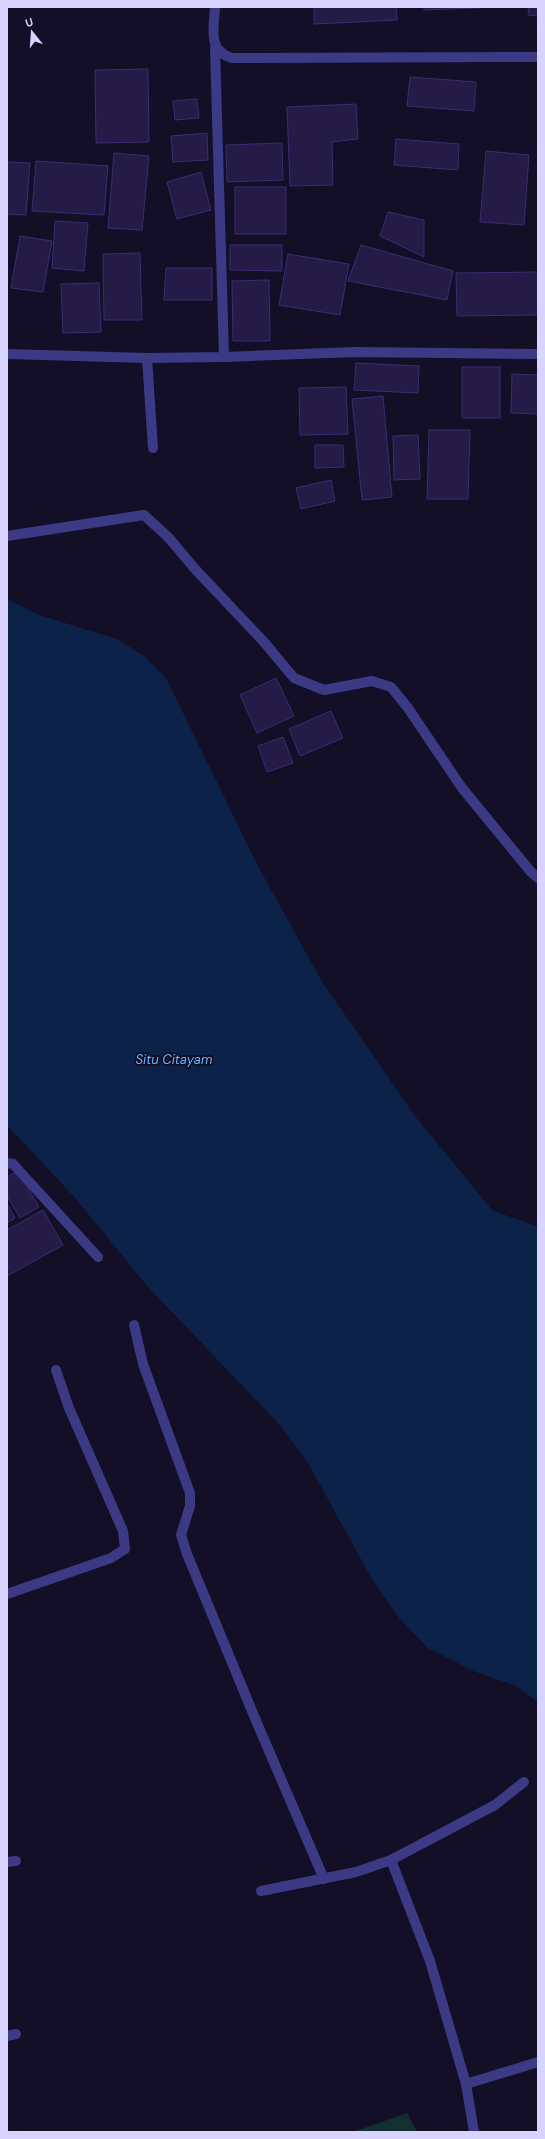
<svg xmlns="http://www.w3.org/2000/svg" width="545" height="2139" font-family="'DM Sans',sans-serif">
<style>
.green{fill:#12302f}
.water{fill:#0c2248}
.building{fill:#241b47;stroke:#3b2d73}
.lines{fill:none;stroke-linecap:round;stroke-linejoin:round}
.street{stroke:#3d3a85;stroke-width:10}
.labels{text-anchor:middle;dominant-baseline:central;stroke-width:4;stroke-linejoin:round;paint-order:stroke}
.water-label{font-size:13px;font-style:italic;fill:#62b6ff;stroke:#130f26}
</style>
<rect width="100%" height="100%" fill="#130f26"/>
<polygon class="green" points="407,2113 417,2132 353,2132"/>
<polygon class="water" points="7,599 39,615 117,639 144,656 166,678 257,864 321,980 415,1116 492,1210 538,1227 538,1702 514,1685 473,1671 428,1648 400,1619 373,1581 308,1463 280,1425 148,1287 76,1199 7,1125"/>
<g class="building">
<polygon points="314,7 396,7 397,20 314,24"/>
<polygon points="424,7 499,7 424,10"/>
<polygon points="529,7 538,7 538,16 528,15"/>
<polygon points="148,69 149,142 96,143 95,70"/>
<polygon points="410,77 476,82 474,111 407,106"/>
<polygon points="197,99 199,118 175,120 173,101"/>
<polygon points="356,104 358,139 332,142 333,185 290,186 287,107"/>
<polygon points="207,133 208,160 173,162 171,136"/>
<polygon points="396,139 459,144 458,170 394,165"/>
<polygon points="282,143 283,180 227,182 226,145"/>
<polygon points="486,151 529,155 524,225 480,222"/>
<polygon points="114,153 149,156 142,230 108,228"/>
<polygon points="36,161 108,166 104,215 32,211"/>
<polygon points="7,162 30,163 26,215 7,214"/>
<polygon points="201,172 211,210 177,219 167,182"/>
<rect x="235" y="187" width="51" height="47"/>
<polygon points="388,212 424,220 424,257 380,236"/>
<polygon points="55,221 88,223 84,271 52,268"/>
<polygon points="20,236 52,241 43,292 11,288"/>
<polygon points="230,245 282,245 282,271 230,270"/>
<polygon points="361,245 453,271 447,300 348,281"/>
<polygon points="140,253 142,320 104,320 103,254"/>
<polygon points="288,254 349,264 340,315 279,305"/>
<polygon points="166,268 212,268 212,300 164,300"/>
<polygon points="538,272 538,315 457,316 456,273"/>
<polygon points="269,280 270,341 233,341 232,281"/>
<polygon points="99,283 101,332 63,333 61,284"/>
<polygon points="356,363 419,366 418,393 354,390"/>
<rect x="462" y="367" width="38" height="51"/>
<polygon points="512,374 538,375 538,414 511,413"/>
<polygon points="346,387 348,434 300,435 299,388"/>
<polygon points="383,396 392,497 362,500 352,399"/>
<polygon points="429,430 470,430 468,499 427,499"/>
<polygon points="418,435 420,479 394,480 393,436"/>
<polygon points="315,445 343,445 344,467 315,468"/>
<polygon points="331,480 335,501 301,509 296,488"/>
<polygon points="276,678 294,716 257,733 240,695"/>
<polygon points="331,711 343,738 300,756 289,729"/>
<polygon points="283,737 293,763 267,772 258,746"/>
<polygon points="18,1171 39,1207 20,1218 7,1196 7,1177"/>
<polygon points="7,1203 15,1218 7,1223"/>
<polygon points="43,1210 63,1245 7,1276 7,1230"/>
</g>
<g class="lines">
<g class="street">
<path d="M215,7C214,29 207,50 232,58L538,57"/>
<polyline points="215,48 224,357"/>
<polyline points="7,354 147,358 224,357 355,352 538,354"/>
<polyline points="147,358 153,448"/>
<polyline points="7,536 144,515 169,538 195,569 264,642 294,678 324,690 372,681 391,687 408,708 462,788 531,872 538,878"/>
<polyline points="7,1163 13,1164 98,1257"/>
<polyline points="134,1325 143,1364 190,1493 190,1506 181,1535 187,1554 257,1723 324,1879"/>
<polyline points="7,1594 111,1558 125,1549 123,1531 69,1408 56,1370"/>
<polyline points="391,1860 430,1961 466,2084 538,2062"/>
<polyline points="7,1862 16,1861"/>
<polyline points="261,1891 356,1872 391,1860 495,1805 524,1782"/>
<polyline points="7,2036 16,2034"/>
<polyline points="466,2084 474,2132"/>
</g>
</g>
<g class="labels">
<g class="water-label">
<text x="174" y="1059">Situ Citayam</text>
</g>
</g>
<rect width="545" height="2139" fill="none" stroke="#d9d4ff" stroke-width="16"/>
<g transform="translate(32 32) rotate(343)" stroke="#130f26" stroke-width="3" paint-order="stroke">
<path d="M0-3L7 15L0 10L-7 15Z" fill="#d9d4ff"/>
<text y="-6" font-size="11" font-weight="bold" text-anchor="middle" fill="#d9d4ff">U</text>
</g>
</svg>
